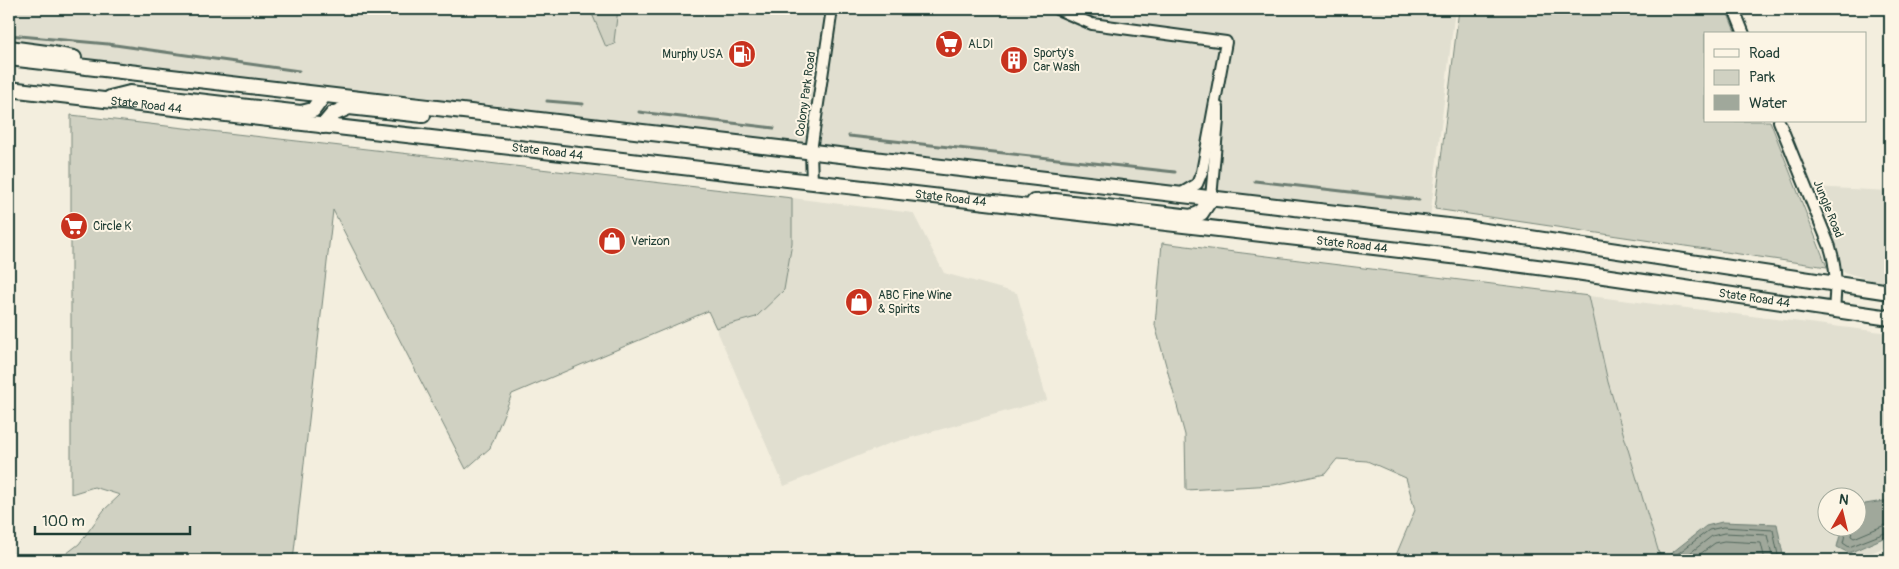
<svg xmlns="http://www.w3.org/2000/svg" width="1899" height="569" font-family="Pangolin,sans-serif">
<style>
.built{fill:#e1dfd0}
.green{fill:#d0d1c2;stroke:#78877b}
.water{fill:#a0a89b;stroke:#6c7d72}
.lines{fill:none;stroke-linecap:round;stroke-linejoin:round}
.shore{stroke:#53685d;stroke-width:1}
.stream{stroke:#6c7d72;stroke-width:3}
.minor-casing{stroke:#1f3d34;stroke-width:14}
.major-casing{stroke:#1f3d34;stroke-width:18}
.minor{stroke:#fcf5e5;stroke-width:10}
.major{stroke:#fcf5e5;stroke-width:14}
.labels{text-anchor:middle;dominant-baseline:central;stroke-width:4;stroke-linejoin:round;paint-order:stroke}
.poi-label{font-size:12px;fill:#1f3d34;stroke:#fcf5e5;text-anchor:start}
.street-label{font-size:12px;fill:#1f3d34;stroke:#fcf5e5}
</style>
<rect width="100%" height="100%" fill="#f3eede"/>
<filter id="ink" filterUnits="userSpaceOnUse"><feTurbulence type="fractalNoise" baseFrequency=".02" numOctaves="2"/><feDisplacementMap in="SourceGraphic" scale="10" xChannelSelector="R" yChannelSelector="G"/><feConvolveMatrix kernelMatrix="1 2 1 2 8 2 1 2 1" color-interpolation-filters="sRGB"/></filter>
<g filter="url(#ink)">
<g class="built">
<polygon points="9,9 1455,9 1429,226 151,75 54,54 9,48"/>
<polygon points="1812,187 1890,191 1890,286 1841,271 1835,245"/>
<polygon points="792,198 913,213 944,273 1017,293 1047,400 888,444 784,486 716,328 756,317 792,243"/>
<polygon points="1589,296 1890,333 1890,500 1865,504 1857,512 1856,496 1826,496 1826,526 1842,527 1837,547 1849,553 1890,535 1890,545 1854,560 1784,560 1777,524 1706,526 1669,554 1671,560 1661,560 1608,382"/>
</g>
<g class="green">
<polygon points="590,9 618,9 614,41 615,44 606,47"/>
<polygon points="1459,9 1726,9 1736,34 1705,34 1705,121 1770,121 1827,267 1435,209"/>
<polygon points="71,115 792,198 792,243 784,290 756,317 716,328 708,311 512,394 490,448 466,469 333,210 293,560 58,560 79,544 104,510 120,495 94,487 71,494"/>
<polygon points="1162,243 1589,296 1608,382 1661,560 1394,560 1415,510 1406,478 1367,461 1337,459 1325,474 1274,485 1186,490 1185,435 1155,325"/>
</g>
<g class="water">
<polygon points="1890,500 1890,535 1849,553 1837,547 1842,527 1856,526 1857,512 1865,504"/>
<polygon points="1722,522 1777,524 1784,560 1671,560 1669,555 1706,526"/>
</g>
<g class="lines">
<g class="shore">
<polyline points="1847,526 1843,543 1849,547 1890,531"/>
<polyline points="1853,526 1851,536 1854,538 1885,525 1890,524"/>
<polyline points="1675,560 1676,555 1709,530 1723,527 1773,530 1779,560"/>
<polyline points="1681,560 1712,536 1724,533 1767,535 1773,560"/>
<polyline points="1692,560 1715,543 1724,541 1761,543 1765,560"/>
</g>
<g class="stream">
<polyline points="9,35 108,44 299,71"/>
<polyline points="547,101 583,104"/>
<polyline points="639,112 774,128"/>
<polyline points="849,136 1175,172"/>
<polyline points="1255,181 1419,200"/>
</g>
<g class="minor-casing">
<g id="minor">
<polyline points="1057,9 1092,24 1226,42 1202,172 1197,184 1180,194"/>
<polyline points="1734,9 1744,34"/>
<path d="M1779,121L1830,247C1837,269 1836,287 1834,310"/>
<polyline points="812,183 811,151 832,9"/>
<polyline points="1211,198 1218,120 1218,107"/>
</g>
</g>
<g class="major-casing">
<g id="major">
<polyline points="9,48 54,54 74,58"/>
<polyline points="9,58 1465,228 1890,292"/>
<path id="s1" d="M9,89L1460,257L1576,272L1890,318"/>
<polyline points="110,98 130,93 301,113 313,110 324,95"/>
<polyline points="323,126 333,114 349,107 423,115"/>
<polyline points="1034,202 1055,201 1191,217 1201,213 1211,198"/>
</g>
</g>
<use href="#minor" class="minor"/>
<use href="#major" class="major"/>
</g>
</g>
<defs>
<g id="supermarket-disc" transform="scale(1.4375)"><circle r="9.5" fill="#c8321e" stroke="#fcf5e5"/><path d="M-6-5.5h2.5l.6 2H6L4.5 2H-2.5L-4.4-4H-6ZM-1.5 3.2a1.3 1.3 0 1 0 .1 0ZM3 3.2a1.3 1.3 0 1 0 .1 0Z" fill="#fff"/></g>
<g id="fuel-disc" transform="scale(1.4375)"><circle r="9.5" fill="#c8321e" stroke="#fcf5e5"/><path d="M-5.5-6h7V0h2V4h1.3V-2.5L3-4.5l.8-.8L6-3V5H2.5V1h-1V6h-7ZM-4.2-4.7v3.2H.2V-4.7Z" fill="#fff"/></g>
<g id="building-disc" transform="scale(1.4375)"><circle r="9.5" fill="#c8321e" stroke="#fcf5e5"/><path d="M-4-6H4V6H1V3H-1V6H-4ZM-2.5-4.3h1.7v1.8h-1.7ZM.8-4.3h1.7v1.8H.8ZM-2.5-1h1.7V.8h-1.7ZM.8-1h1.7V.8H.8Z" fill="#fff"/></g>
<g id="shop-disc" transform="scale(1.4375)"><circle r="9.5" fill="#c8321e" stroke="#fcf5e5"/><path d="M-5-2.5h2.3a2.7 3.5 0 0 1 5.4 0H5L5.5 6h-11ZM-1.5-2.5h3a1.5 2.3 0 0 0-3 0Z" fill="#fff"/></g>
</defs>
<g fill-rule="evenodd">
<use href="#supermarket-disc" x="949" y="44"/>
<use href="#fuel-disc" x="742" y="54"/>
<use href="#building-disc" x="1014" y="60"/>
<use href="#supermarket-disc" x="74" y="226"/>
<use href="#shop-disc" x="612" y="241"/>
<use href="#shop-disc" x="859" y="302"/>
</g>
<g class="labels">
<g class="poi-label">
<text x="968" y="44">ALDI</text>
<text x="1033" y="53">Sporty's<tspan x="1033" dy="14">Car Wash</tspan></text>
<text x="723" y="54" text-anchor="end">Murphy USA</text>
<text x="93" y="226">Circle K</text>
<text x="631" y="241">Verizon</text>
<text x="878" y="295">ABC Fine Wine<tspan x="878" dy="14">&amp; Spirits</tspan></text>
</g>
<g class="street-label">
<text transform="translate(806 94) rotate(-82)">Colony Park Road</text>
<text stroke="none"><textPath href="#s1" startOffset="138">State Road 44</textPath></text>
<text stroke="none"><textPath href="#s1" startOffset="542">State Road 44</textPath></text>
<text stroke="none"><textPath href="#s1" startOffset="948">State Road 44</textPath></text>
<text transform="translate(1828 209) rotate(68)">Jungle Road</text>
<text stroke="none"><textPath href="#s1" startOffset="1352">State Road 44</textPath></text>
<text stroke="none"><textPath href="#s1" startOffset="1758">State Road 44</textPath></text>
</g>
</g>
<rect width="1899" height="569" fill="none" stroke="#fcf5e5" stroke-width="30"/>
<rect x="15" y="15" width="1869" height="539" fill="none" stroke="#1f3d34" stroke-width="2" filter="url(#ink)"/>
<rect x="1704" y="32" width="162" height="90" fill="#fcf5e5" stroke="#a4ab9e"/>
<rect x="1714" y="49" width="25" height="8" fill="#fcf5e5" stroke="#a4ab9e"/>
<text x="1749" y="58" font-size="15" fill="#1f3d34">Road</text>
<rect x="1714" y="70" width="25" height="15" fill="#d0d1c2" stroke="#a4ab9e"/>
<text x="1749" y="82" font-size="15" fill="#1f3d34">Park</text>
<rect x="1714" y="95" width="25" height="15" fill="#a0a89b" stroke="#a4ab9e"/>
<text x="1749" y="108" font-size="15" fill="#1f3d34">Water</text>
<g transform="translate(1842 512) rotate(8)"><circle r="24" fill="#fcf5e5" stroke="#a4ab9e"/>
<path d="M0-4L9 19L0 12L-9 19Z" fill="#c8321e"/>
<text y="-8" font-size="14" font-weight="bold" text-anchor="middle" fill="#1f3d34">N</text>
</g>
<path d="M35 526v8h155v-8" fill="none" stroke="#1f3d34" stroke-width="2.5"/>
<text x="42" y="526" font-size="15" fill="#1f3d34" stroke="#fcf5e5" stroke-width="4" paint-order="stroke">100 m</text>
</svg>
